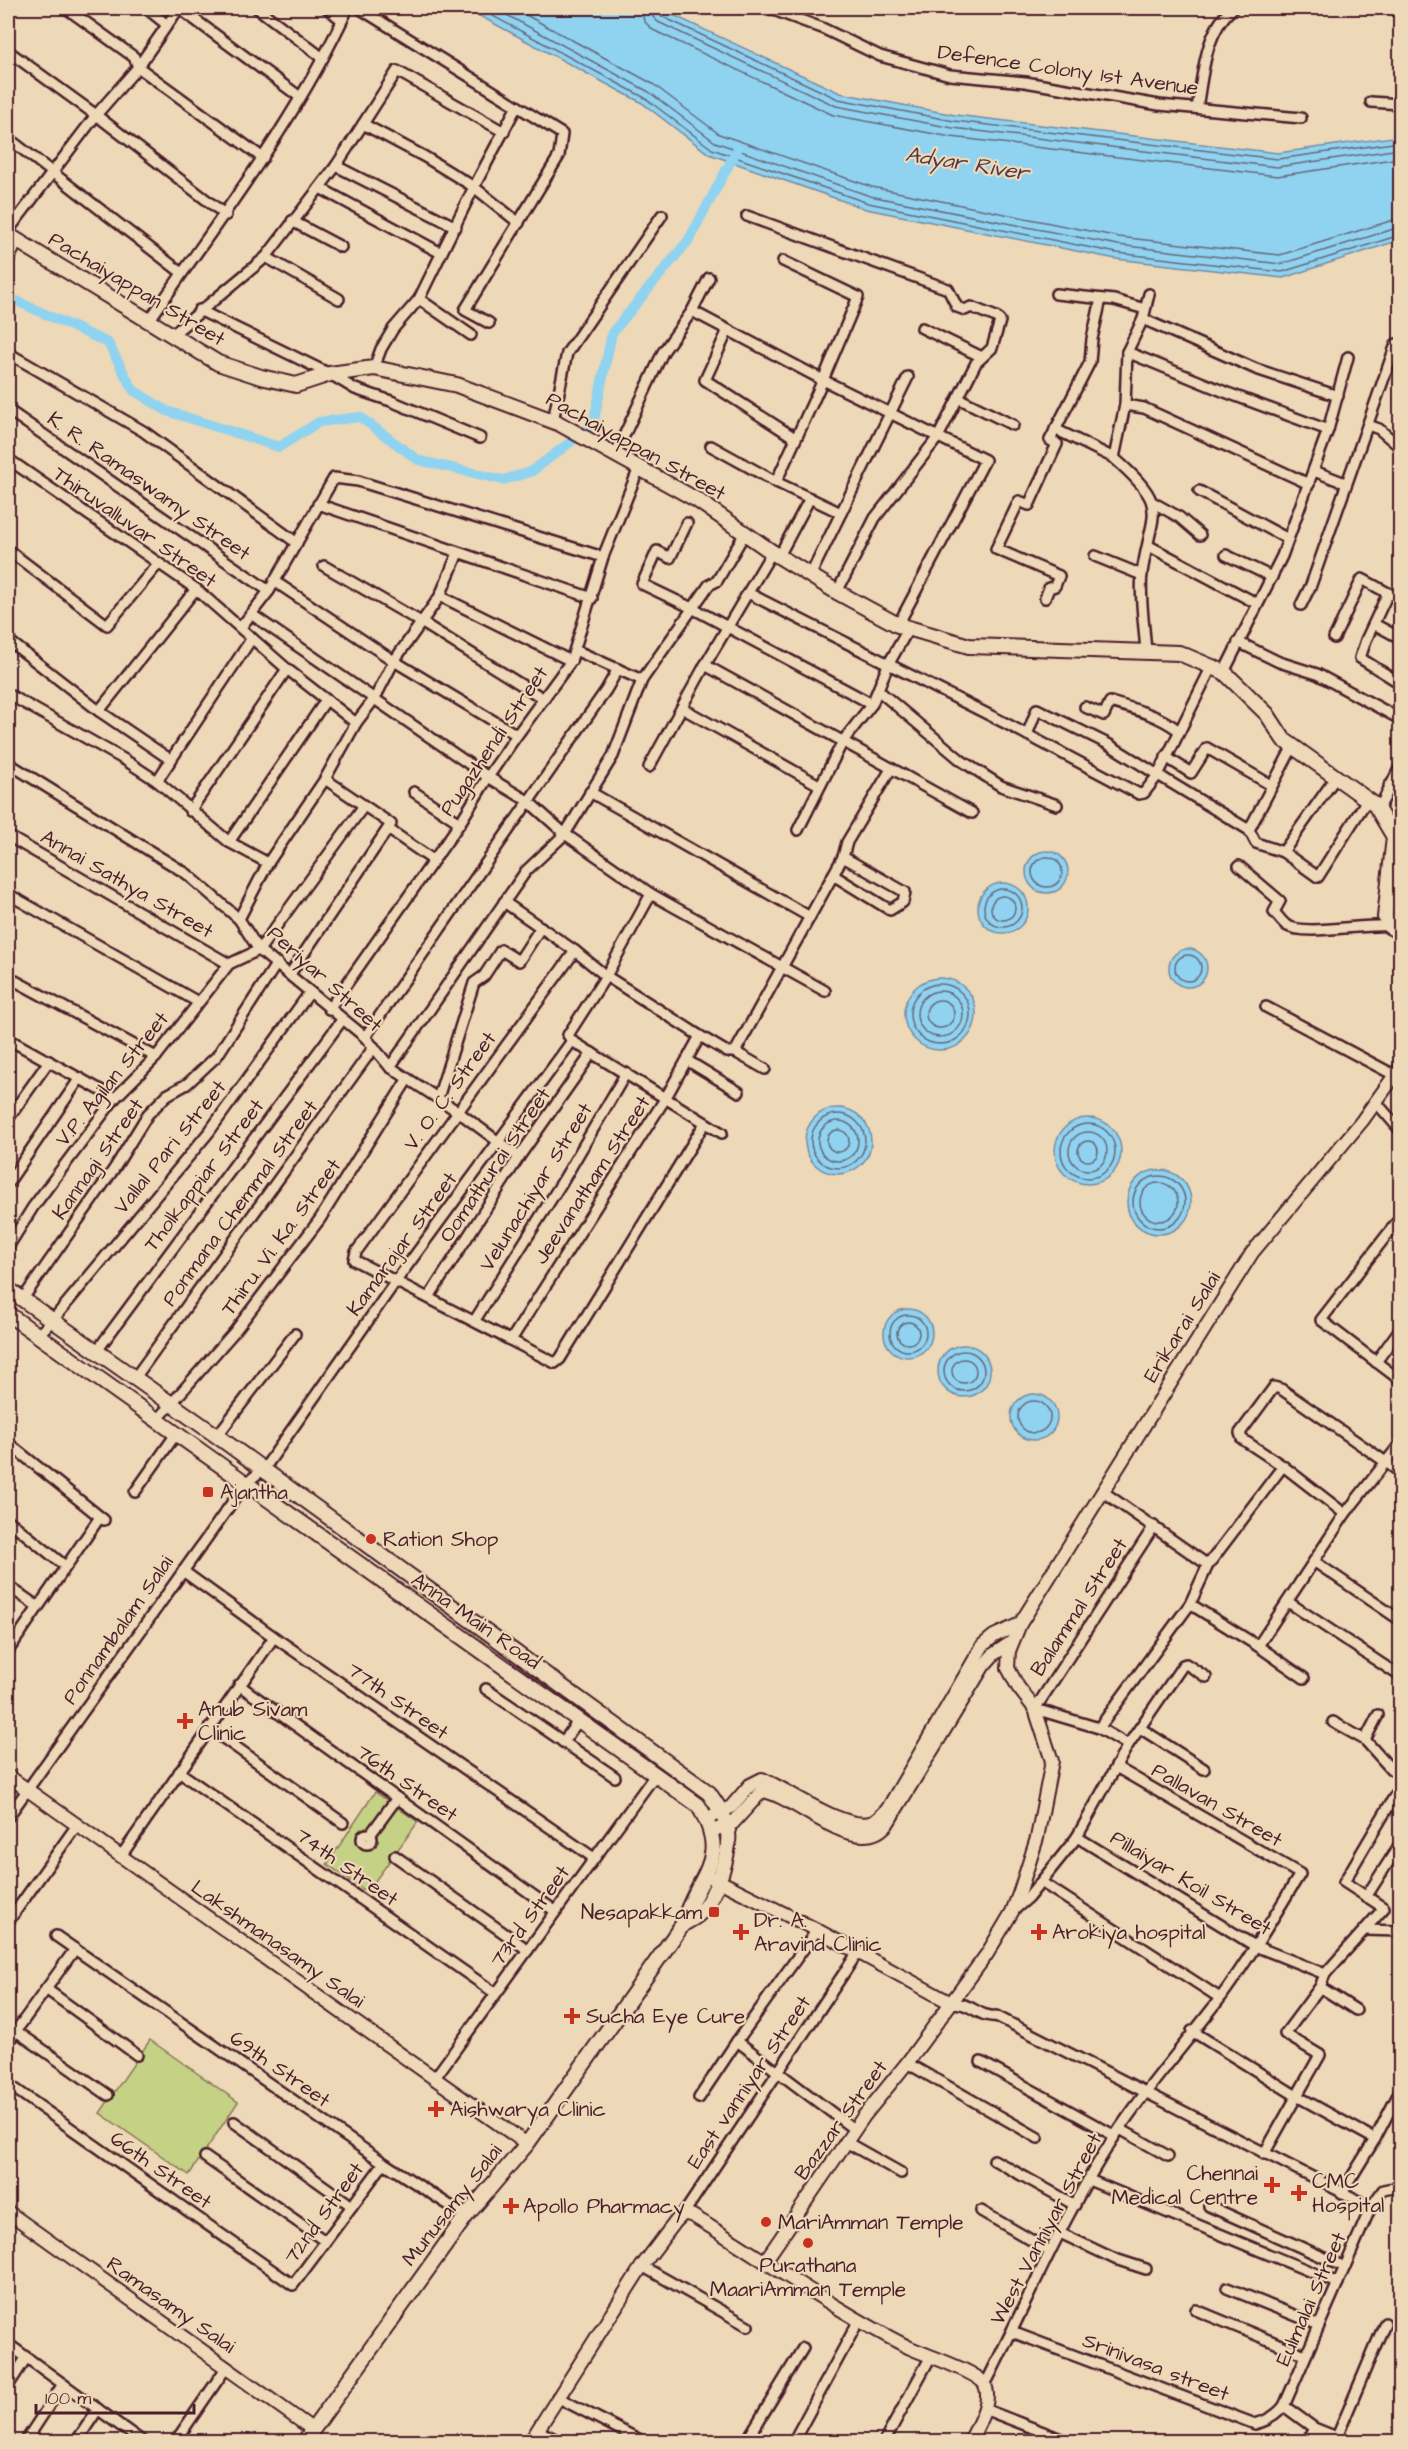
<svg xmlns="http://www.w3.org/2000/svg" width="1408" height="2449" font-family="'Architects Daughter',sans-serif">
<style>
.green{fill:#c5d185;stroke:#887858;stroke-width:1.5}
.water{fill:#8fd3f1;stroke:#738ba2;stroke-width:1.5}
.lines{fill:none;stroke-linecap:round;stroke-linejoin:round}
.shore{stroke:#66677a;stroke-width:1.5}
.canal{stroke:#8fd3f1;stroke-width:10}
.minor-casing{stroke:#4a1f2b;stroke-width:14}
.tertiary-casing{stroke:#4a1f2b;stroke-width:16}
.secondary-casing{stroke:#4a1f2b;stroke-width:18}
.minor{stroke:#edd8b7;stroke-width:9}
.tertiary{stroke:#edd8b7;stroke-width:12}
.secondary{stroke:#edd8b7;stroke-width:14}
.poi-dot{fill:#c8321e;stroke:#edd8b7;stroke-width:2}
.labels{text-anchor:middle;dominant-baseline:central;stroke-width:4.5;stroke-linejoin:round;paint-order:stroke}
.street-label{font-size:21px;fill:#4a1f2b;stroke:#edd8b7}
.poi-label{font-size:21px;fill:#4a1f2b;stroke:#edd8b7;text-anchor:start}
.water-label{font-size:22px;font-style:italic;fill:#543a49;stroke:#edd8b7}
</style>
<rect width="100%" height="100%" fill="#edd8b7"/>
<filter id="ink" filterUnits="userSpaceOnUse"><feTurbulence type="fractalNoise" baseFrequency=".0167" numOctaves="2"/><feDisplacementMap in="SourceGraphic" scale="12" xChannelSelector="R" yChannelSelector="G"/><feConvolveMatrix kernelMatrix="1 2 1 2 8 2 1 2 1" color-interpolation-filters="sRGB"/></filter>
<g filter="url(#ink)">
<g class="green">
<polygon points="375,1792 418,1822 367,1892 327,1864"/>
<polygon points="150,2040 238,2102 189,2175 100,2113"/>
</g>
<g class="water">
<polygon points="465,8 658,8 840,93 955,115 1278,153 1400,136 1400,240 1283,278 1116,259 866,209 709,154 642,103"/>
<circle cx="1047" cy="872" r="21"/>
<circle cx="1003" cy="908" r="25"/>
<circle cx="1188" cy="968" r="19"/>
<circle cx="940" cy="1014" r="36"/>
<circle cx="838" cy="1141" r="33"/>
<circle cx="1088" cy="1151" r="33"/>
<circle cx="1159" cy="1202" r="32"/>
<circle cx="908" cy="1333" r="24"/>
<circle cx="964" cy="1371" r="26"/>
<circle cx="1034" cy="1417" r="23"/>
</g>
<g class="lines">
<g class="shore">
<polyline points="478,8 645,98 712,149 868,203 1117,253 1282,272 1400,235"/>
<polyline points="494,8 649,92 715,142 870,196 1118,245 1281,264 1400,227"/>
<polyline points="513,8 653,84 719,134 872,187 1119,237 1280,255 1400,218"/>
<polyline points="641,8 644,21 653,30 833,115 951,137 1277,176 1400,158"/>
<polyline points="650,8 652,16 658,22 836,106 953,128 1277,167 1400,149"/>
<polyline points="657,8 661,16 838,99 954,121 1278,159 1400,142"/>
<circle cx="1047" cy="872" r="15"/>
<circle cx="1003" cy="908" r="19"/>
<circle cx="1003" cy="908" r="12"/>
<circle cx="1188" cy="968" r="13"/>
<circle cx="940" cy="1014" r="30"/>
<circle cx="940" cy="1014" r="23"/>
<circle cx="940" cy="1014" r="14"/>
<circle cx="838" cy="1141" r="27"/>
<circle cx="838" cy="1141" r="20"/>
<circle cx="1088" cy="1151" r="27"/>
<circle cx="838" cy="1141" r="11"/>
<circle cx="1088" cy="1151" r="19"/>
<circle cx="1088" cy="1151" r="10"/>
<circle cx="1159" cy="1202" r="26"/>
<circle cx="1159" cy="1202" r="19"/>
<circle cx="908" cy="1333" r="18"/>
<circle cx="908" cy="1333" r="11"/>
<circle cx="964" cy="1371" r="20"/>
<circle cx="964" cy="1371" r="12"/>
<circle cx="1034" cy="1417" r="16"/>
</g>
<polyline class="canal" points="8,297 108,343 133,390 167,411 279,447 319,422 360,417 418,460 503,480 531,472 593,425 612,333 688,241 737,150"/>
<g class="minor-casing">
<g id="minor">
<polyline points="66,8 134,57 138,67 263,158"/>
<polyline points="146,8 166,24"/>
<polyline points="179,8 300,97"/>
<polyline points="257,8 323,58"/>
<polyline points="327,8 342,20"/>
<polyline points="359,8 562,134 559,156 465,310 489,323"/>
<polyline points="768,8 822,28 880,56 950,75 1025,82 1159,105 1301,118"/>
<polyline points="8,51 96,115 226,215"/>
<polyline points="1371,102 1400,104"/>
<path d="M1197,108C1203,74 1205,31 1233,8"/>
<polyline points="363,124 425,157 474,187 519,223"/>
<polyline points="8,138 182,273"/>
<polyline points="336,166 456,227"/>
<polyline points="320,188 441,253"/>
<polyline points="747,216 948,289 957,307 965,310 971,307 996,317 1000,321 992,348 976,363 938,437 875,518 837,592"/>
<polyline points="292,221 341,247"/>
<polyline points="8,231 96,115 138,67 179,8"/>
<polyline points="266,257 339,299"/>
<polyline points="1056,294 1114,300 1145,309"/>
<polyline points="419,299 471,335"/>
<polyline points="199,310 330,374 355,389 391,401 480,438"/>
<polyline points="692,311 823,380 985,460 898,625 906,633 888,665 872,704 843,741 798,830"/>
<polyline points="1143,319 1256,369 1338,396"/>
<path d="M149,321C219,219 296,121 348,8"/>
<polyline points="922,328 982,357"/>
<polyline points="728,330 705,380 795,438"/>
<polyline points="172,335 266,257 336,166 397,71 504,132"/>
<polyline points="1127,352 1225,392 1328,430"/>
<polyline points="8,353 143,431 297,543"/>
<polyline points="374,368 381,349 393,329 419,299 474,187 517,106"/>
<polyline points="958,398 1013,425"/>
<polyline points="1125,405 1144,408 1309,484"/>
<polyline points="8,410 269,591"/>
<polyline points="553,421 567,353 662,215"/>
<polyline points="1368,425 1379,429 1400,447"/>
<polyline points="1055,429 1114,458"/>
<polyline points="711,446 776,482 841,513"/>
<polyline points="615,455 663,352 692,311 709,278"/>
<polyline points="8,459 196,589 287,669 356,723"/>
<polyline points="1314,471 1345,483"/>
<polyline points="776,482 823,380 858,297 783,261"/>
<polyline points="1199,491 1288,539"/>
<polyline points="1154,503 1179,517 1200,535"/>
<polyline points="318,504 592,598"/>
<polyline points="687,523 670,558 657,551 642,584 694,609 872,704"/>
<polyline points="1149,546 1256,603"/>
<polyline points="8,550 107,625 158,564"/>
<polyline points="1226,555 1272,577"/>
<polyline points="779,556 810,498"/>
<polyline points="1095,556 1142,575"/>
<polyline points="324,566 421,622 544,699"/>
<polyline points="811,574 908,377"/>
<polyline points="274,581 394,661 517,735"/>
<polyline points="748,593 1005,723 1139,794 1144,793 1158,775 1108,744 1037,709 1027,735"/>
<polyline points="1388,593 1400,599"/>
<polyline points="440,596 571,661"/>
<polyline points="1045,598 1049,588 1055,586 1059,576 996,549 1019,501 1029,505 1057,444 1050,440 1090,362 1092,339 1101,299"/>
<polyline points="1301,605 1311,585 1396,344"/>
<polyline points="251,614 488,777 528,801 565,834 651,894 825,991"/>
<polyline points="1374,624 1400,638"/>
<polyline points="241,627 269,591 334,478 358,481 603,557"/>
<polyline points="1334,638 1362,579 1388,593 1366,640 1360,658 1400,683"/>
<polyline points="8,640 99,711 171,760"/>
<polyline points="1238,642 1279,662 1317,674 1400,719"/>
<polyline points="575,650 642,680"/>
<path d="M1146,653C1145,630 1139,595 1142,573C1152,508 1171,508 1114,458L1125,405L1127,352L1143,319L1149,294"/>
<polyline points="705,665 972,813"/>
<polyline points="1212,666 1158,775 1249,830 1293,746"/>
<polyline points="1224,672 1282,556 1328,430 1348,357"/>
<polyline points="879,691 962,761 1001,786 1057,805"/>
<polyline points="8,694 125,760 157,781 229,842 268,863"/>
<path d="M1085,707L1104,715L1110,702C1135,709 1158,715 1178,730"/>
<polyline points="682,708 819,785"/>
<polyline points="99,711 196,589"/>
<polyline points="1166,757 1191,773 1207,748 1271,785"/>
<polyline points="8,763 187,874 239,919 259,950 365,1037 390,1067 457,1111 519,1157"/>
<polyline points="649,767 705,665 772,552"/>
<polyline points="157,781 252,638"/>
<polyline points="1389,786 1400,794"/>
<polyline points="414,792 460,823"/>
<polyline points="590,792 810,917"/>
<polyline points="190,811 287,669"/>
<polyline points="1378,811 1400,767"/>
<polyline points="388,829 433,860"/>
<polyline points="1249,830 1256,843 1283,852 1318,877 1367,800"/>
<polyline points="8,836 229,964"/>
<polyline points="229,842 326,700"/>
<polyline points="1283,852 1336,777"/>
<path d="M1239,866L1280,901L1274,912C1278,916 1282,922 1286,925C1303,937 1366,923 1389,926"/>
<polyline points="833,875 890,910 903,902 905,892 843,857"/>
<polyline points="8,894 198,1002"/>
<polyline points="651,894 606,976 568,1035 572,1041 722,1133"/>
<polyline points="504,902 575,951 606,976 700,1036 727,1052 735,1052 765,1069"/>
<polyline points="239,919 268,863 325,779 356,723 375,698 394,661 440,596 458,553"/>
<polyline points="575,951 356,1252 354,1260 555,1363 560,1359 705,1123"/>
<polyline points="290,974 391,824 325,779"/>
<polyline points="8,977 156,1057"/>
<polyline points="1266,1007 1396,1076"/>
<polyline points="329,1009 460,823 488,777 517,735 571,661 603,557 639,468"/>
<polyline points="365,1037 606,690 618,669"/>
<polyline points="8,1039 115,1098"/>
<polyline points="735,1052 843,857 847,842 891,769"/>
<polyline points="688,1061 739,1092"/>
<polyline points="390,1067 526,871 565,834 613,756 642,680 709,585 717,581 745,533"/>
<polyline points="438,1098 474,983 484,976 501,950 519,961 541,927"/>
<polyline points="1376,1102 1400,1130"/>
<polyline points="8,1119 49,1061"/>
<polyline points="8,1183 80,1078"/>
<polyline points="1400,1218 1321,1320 1400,1380"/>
<polyline points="8,1247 33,1207 115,1098 156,1057 229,964 259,950 363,807"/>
<polyline points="429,1297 519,1157 592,1053"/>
<polyline points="22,1300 114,1169 148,1114 167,1095 187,1084 217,1056 277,963"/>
<polyline points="475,1320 564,1179 626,1073"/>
<polyline points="38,1335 52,1321 209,1132 310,992"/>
<polyline points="511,1340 665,1099 700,1036"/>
<polyline points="96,1352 342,1020"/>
<polyline points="1376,1362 1400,1329"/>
<polyline points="134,1379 374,1047"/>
<polyline points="157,1420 235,1331 320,1219 407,1080"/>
<polyline points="217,1436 295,1334"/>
<polyline points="8,1443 104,1520"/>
<polyline points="1102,1491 1208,1565"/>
<polyline points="135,1492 176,1434"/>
<polyline points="1345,1514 1283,1466 1242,1439 1240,1433 1274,1387 1281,1389 1400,1472"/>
<polyline points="8,1520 65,1566"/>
<polyline points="1315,1562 1400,1620"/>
<polyline points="183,1571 274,1637 594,1858"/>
<polyline points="8,1586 37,1606"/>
<polyline points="1288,1602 1400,1676"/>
<polyline points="1190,1604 1258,1646 1345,1514 1400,1444"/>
<polyline points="1258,1646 1304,1678"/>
<polyline points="8,1651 100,1517"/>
<polyline points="239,1685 555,1911"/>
<polyline points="486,1689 615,1777"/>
<polyline points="1333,1722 1365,1740 1391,1769 1400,1775"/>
<polyline points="209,1728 343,1823"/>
<polyline points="1099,1728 1190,1604 1208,1565 1283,1466"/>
<polyline points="1140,1728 1204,1769"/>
<polyline points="1365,1740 1378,1715"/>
<polyline points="563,1742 579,1720"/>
<polyline points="1128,1745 1183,1665 1186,1664 1206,1677"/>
<polyline points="179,1772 495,1993"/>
<polyline points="8,1817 246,1483 264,1469 396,1281 572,1041"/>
<circle cx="367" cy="1839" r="5"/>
<polyline points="370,1835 397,1798"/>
<polyline points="1077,1837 1128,1745 1099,1728 1035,1709 1154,1526"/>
<polyline points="121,1856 274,1637"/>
<polyline points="395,1856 528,1950"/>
<polyline points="1041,1882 1220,1998"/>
<polyline points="1366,1897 1400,1844"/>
<polyline points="1014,1910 1028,1898 1077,1837 1255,1946 1325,1974 1384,1908 1344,1882 1400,1787"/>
<polyline points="8,1922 77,1825"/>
<polyline points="1364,1930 1400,1931"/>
<polyline points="56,1936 384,2163 466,2216"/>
<polyline points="1320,1987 1356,2010"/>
<polyline points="46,1989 137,2055"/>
<path d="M951,2003C971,2002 979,2018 996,2016L1371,2207"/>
<polyline points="16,2031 108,2095"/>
<polyline points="1192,2031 1295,2095 1375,2139"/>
<polyline points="737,2041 817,1930"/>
<polyline points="8,2042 75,1949"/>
<polyline points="981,2062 1115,2136"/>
<polyline points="907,2063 1038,2138"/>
<polyline points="434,2079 655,1775"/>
<polyline points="8,2084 293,2285 384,2163"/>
<polyline points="699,2098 737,2041 855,2130"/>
<polyline points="234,2122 352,2206"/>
<polyline points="1120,2129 1168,2156"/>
<polyline points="846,2142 901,2173"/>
<polyline points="1264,2154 1320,2055 1285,2034 1320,1987 1325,1974"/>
<polyline points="205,2157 325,2241"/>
<polyline points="994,2160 1075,2205"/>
<polyline points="1089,2180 1338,2283"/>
<polyline points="1342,2193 1375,2139 1400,2091"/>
<polyline points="1209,2206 1345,2267"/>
<polyline points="981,2211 1050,2251"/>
<polyline points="684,2213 858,1952"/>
<polyline points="1060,2233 1115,2259 1146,2269"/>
<polyline points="642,2266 748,2326"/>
<polyline points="1227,2288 1319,2325"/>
<polyline points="1196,2310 1305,2355"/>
<path d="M1012,2332L1255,2424C1267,2421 1276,2416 1284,2406L1371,2207L1383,2190L1393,2188L1400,2191"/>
<polyline points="8,2344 143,2442"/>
<path d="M985,2385C1028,2301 1064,2213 1116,2134C1148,2085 1186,2044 1221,1997C1250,1958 1274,1916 1300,1874L1116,1767"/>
<polyline points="8,2386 26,2358"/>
<polyline points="557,2397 644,2442"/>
<polyline points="1284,2406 1314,2428 1349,2442"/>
<polyline points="984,2409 1069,2442"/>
<polyline points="537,2430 561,2442"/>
<polyline points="1337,2437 1385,2323"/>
<polyline points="8,2441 9,2442"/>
<polyline points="25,2442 63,2384"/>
<polyline points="76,2442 98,2409"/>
<polyline points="175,2442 226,2368"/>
<polyline points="746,2442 803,2348"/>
<polyline points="793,2442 858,2322"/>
<polyline points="884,2442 930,2358"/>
<polyline points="1307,2442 1314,2428"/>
</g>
</g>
<g class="tertiary-casing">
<g id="tertiary">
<polyline points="8,259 16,241"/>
<polyline points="8,1776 527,2144"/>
<path d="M706,1819L731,1807L750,1785L762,1779C788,1789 847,1833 873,1822C878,1820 882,1814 887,1810L983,1645L994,1636L1020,1624"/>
<path d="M712,1831L733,1823L762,1791C794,1794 857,1861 887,1824L984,1665L994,1654L1012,1642"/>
<polyline points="707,1875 817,1930 951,2003"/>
<polyline points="8,2212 312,2429"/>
<polyline points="765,2261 864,2116 907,2063 987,1954 1012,1912 1019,1894 1037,1838 1052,1761 1035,1709 1018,1687 1008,1668 1009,1651 1020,1624 1252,1253 1362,1121 1400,1068"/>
<path d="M530,2442L642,2266L676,2221L684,2213L693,2216C765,2260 833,2309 908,2347C925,2355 979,2372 985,2385C993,2402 976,2427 970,2442"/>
</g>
</g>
<g class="secondary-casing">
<g id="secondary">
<polyline points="8,235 218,363 261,377 296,385 330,374 374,368 457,385 558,423 697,500 772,552 837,592 898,625 969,646 1179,653 1224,672 1267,714 1284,740 1375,805 1394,837 1385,917 1389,926 1400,932"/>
<path d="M8,1289L217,1436L709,1793C716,1804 724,1813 727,1826C733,1850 716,1896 699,1914C695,1918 688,1921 683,1924L527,2144L466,2216L304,2442"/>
<path d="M8,1314L698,1805C733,1861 696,1875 683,1924"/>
</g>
</g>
<use href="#minor" class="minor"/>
<use href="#tertiary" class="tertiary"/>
<use href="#secondary" class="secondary"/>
</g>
</g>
<g class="poi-dot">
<rect x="202" y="1486" width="12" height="12" rx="3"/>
<circle cx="371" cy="1539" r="6"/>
<path d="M182 1712h6v6h6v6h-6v6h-6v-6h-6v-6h6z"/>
<rect x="708" y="1906" width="12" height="12" rx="3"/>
<path d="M738 1923h6v6h6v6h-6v6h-6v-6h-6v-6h6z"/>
<path d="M1036 1923h6v6h6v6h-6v6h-6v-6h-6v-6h6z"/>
<path d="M569 2007h6v6h6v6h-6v6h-6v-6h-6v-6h6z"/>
<path d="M433 2100h6v6h6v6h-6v6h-6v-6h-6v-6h6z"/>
<path d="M1269 2176h6v6h6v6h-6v6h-6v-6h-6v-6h6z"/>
<path d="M1296 2184h6v6h6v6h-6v6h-6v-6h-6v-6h6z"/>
<path d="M508 2197h6v6h6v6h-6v6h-6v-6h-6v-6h6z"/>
<circle cx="766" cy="2222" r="6"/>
<circle cx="808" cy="2243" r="6"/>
</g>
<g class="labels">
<g class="street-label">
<text transform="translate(1068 70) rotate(8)">Defence Colony 1st Avenue</text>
<text transform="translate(137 289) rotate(31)">Pachaiyappan Street</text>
<text transform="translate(636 446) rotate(29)">Pachaiyappan Street</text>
<text transform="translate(149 486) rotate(35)">K. R. Ramaswamy Street</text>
<text transform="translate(135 527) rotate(35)">Thiruvalluvar Street</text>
<text transform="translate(494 741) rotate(-56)">Pugazhendi Street</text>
<text transform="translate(127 884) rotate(30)">Annai Sathya Street</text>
<text transform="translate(325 979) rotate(42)">Periyar Street</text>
<text transform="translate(112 1079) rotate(-51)">V.P. Agilan Street</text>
<text transform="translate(450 1091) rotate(-54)">V. O. C. Street</text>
<text transform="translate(170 1147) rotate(-51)">Vallal Pari Street</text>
<text transform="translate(98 1159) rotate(-55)">Kannagi Street</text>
<text transform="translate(495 1165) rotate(-56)">Oomathurai Street</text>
<text transform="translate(204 1175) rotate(-53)">Tholkappiar Street</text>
<text transform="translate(592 1180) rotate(-57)">Jeevanatham Street</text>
<text transform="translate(536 1187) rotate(-58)">Velunachiyar Street</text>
<text transform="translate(240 1203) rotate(-54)">Ponmana Chemmal Street</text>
<text transform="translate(281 1237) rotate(-54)">Thiru. Vi. Ka. Street</text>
<text transform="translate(402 1244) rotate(-54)">Kamarajar Street</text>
<text transform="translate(1182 1327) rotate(-58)">Erikarai Salai</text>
<text transform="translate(1079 1607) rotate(-57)">Balammal Street</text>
<text transform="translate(476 1621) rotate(35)">Anna Main Road</text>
<text transform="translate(118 1630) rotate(-55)">Ponnambalam Salai</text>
<text transform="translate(398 1701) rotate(35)">77th Street</text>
<text transform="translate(407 1783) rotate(35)">76th Street</text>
<text transform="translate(1217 1805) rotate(30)">Pallavan Street</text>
<text transform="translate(347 1867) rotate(35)">74th Street</text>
<text transform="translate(1191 1883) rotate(31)">Pillaiyar Koil Street</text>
<text transform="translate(530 1916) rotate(-54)">73rd Street</text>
<text transform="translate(278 1944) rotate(35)">Lakshmanasamy Salai</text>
<text transform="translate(280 2069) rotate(35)">69th Street</text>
<text transform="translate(749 2082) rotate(-56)">East vanniyar Street</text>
<text transform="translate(841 2120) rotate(-54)">Bazzar Street</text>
<text transform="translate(161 2170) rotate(35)">66th Street</text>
<text transform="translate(452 2205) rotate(-52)">Munusamy Salai</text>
<text transform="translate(324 2213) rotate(-54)">72nd Street</text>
<text transform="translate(1046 2229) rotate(-62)">West Vanniyar Street</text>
<text transform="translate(1311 2299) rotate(-66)">Eulmalai Street</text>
<text transform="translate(171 2305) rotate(35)">Ramasamy Salai</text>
<text transform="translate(1156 2367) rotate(21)">Srinivasa street</text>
</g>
<g class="poi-label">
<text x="220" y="1492">Ajantha</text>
<text x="383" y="1539">Ration Shop</text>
<text x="198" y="1709">Anub Sivam<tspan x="198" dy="24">Clinic</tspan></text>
<text x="702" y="1912" text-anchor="end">Nesapakkam</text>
<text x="754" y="1920">Dr. A.<tspan x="754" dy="24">Aravind Clinic</tspan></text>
<text x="1052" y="1932">Arokiya hospital</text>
<text x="586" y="2016">Sucha Eye Cure</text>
<text x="450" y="2109">Aishwarya Clinic</text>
<text x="1258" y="2173" text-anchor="end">Chennai<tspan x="1258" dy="24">Medical Centre</tspan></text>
<text x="1312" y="2181">CMC<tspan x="1312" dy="24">Hospital</tspan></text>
<text x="523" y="2206">Apollo Pharmacy</text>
<text x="778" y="2222">MariAmman Temple</text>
<text x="808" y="2265" text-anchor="middle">Purathana<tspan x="808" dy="24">MaariAmman Temple</tspan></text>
</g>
<g class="water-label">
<text transform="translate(967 164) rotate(9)">Adyar River</text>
</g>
</g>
<rect width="1408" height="2449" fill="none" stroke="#edd8b7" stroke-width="30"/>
<rect x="15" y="15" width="1378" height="2419" fill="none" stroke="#4a1f2b" stroke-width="2" filter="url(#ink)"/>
<path d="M36 2404v9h158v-9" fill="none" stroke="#4a1f2b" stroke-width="3"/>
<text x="45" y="2404" font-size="18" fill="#4a1f2b" stroke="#edd8b7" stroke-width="4.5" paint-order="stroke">100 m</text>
</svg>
